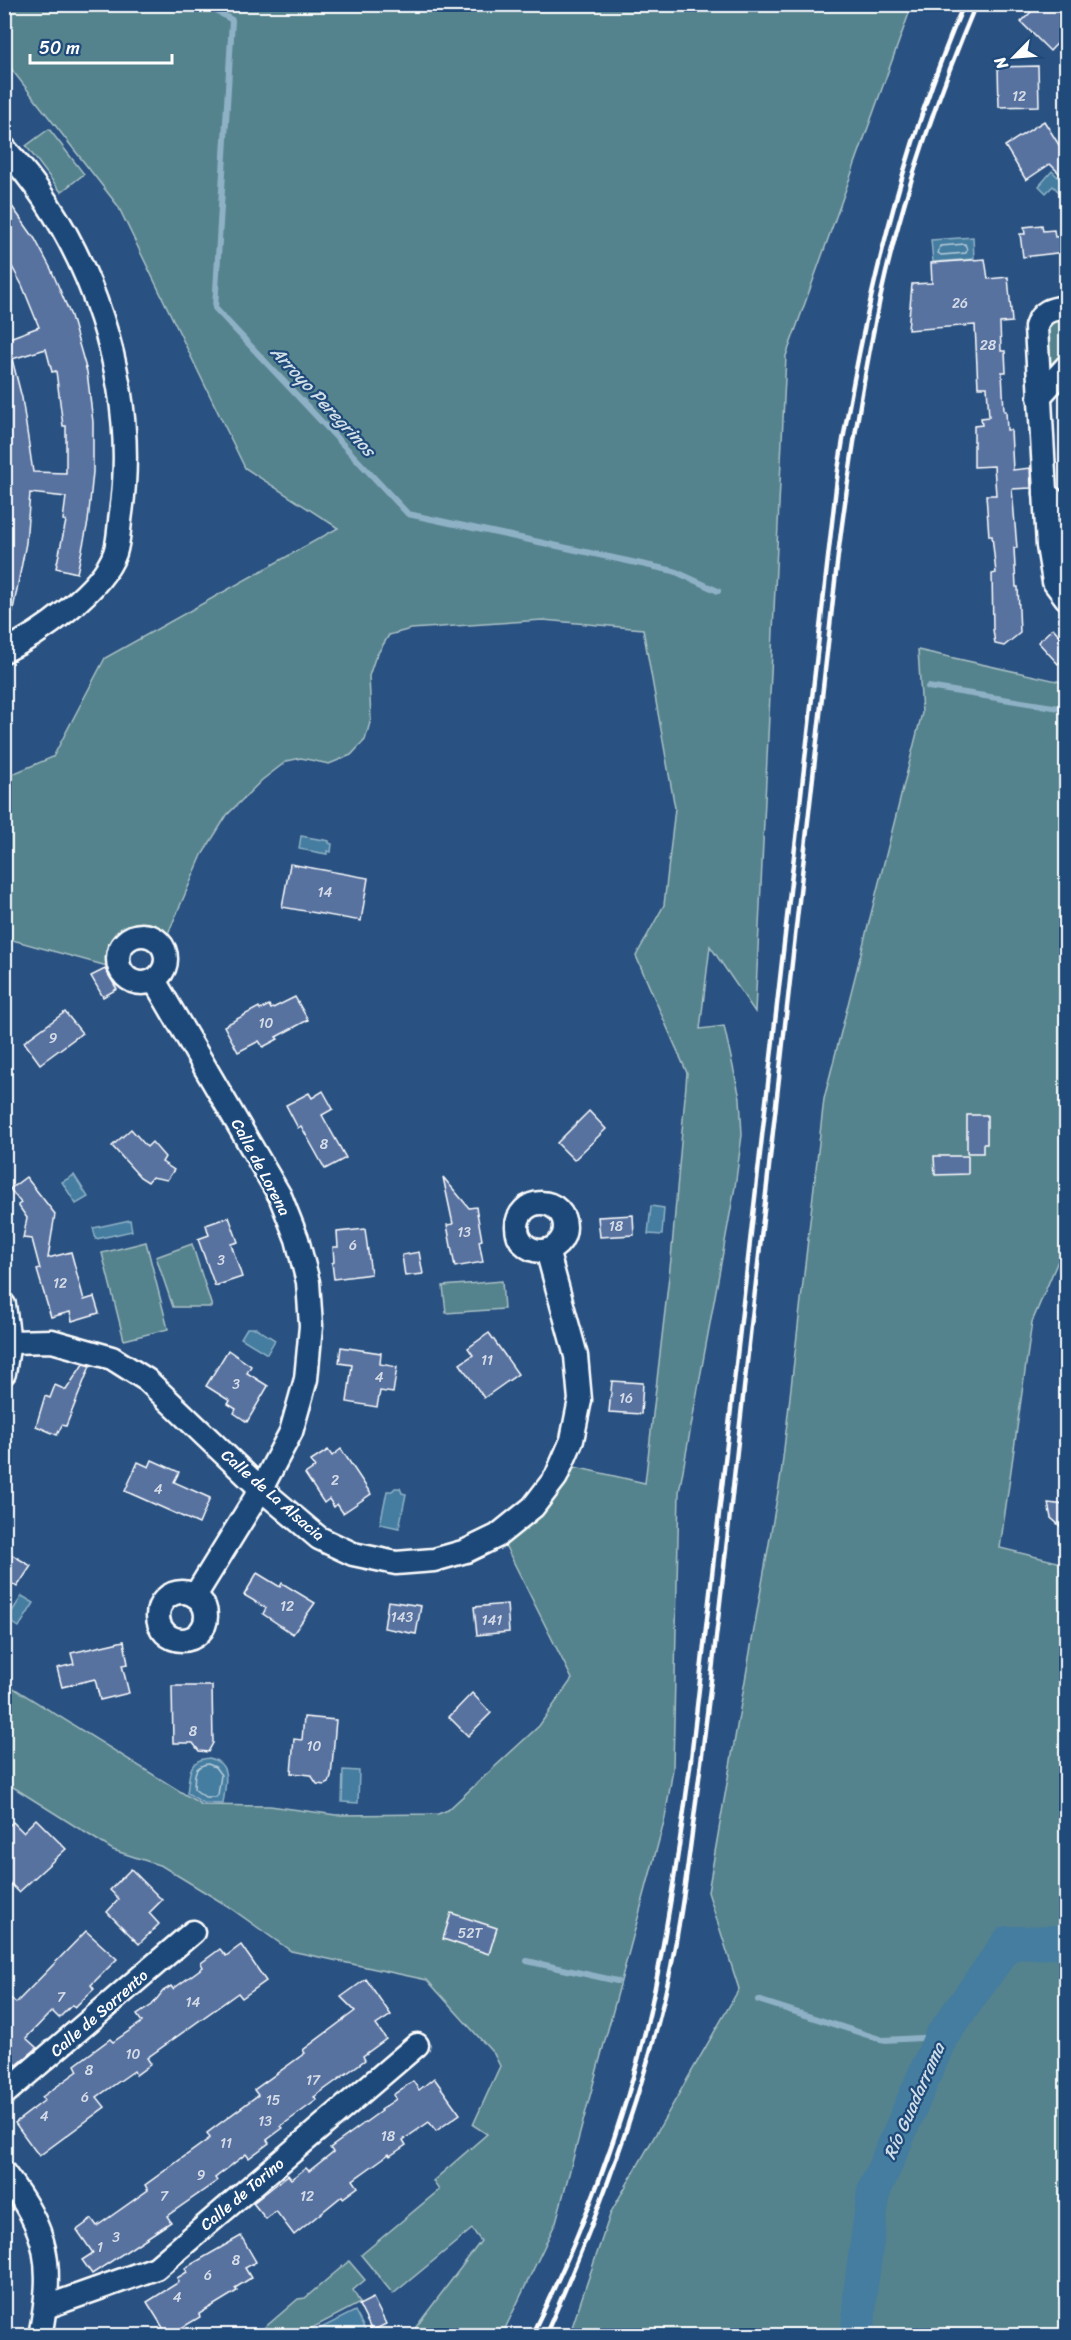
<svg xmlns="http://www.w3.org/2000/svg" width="1071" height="2340" font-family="Sriracha,sans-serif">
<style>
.green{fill:#54838d;stroke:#aac1c6;stroke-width:1.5}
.water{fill:#457da0;stroke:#8fb1c6;stroke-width:1.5}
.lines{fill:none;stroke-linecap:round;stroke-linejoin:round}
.shore{stroke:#b5cbd9;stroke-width:1.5}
.stream{stroke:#8fb1c6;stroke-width:6}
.river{stroke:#457da0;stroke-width:34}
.building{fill:#5872a0;stroke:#fff;stroke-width:1.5;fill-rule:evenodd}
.street-casing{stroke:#fff;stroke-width:27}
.street{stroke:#1f4a7a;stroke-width:22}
.rail{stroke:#fff;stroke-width:4.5}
.labels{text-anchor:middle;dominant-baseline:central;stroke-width:4.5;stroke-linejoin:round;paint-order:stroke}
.number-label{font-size:14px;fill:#d5dce7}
.street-label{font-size:16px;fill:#fff;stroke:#1f4a7a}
.water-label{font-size:18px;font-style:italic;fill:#d0dee7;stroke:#1f4a7a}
</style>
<rect width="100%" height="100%" fill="#295181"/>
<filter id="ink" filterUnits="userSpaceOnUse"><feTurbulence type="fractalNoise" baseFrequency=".0167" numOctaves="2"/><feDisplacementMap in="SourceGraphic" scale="12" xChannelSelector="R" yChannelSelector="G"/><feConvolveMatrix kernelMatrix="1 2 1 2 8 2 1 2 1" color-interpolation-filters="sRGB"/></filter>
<g filter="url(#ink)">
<g class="green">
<path d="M5,5H912L786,356L755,1012L710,946L700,1029L724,1026L740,1098L742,1135L735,1187L679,1492L673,1769L665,1818L556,2222L502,2335H448L446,2331L434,2335H410L481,2241L472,2229L393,2294L361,2255L439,2190L433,2181L487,2134L473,2125L500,2066L494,2054L427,1980L291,1951L226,1905L162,1866L113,1850L5,1782L4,1682L202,1805L270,1806L336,1815L438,1814L448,1810L539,1726L572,1679L505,1545L547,1509L575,1467L645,1483L671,1259L687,1073L636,956L664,905L675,808L643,629L543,620L411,629L389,635L375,658L369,676L371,719L365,740L351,755L329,764L301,758L287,761L262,780L227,815L202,855L167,936C138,912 105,928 107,966L5,938V777L53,757L105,658L338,528L245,468L118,206L5,61Z"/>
<polygon points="49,129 84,174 61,192 26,146"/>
<polygon points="1066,318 1066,356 1052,368 1048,366 1045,330 1049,321"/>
<polygon points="918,650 1066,683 1066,1242 1032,1322 1000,1548 1066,1564 1066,2335 569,2336 611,2212 739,1989 708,1892 781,1475 824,1099 922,713"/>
<polygon points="146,1242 168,1329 124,1340 102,1253"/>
<polygon points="192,1244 212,1307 173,1307 156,1257"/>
<polygon points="502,1281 504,1309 446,1313 443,1286"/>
<polygon points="349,2261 365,2280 353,2290 360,2303 310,2329 312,2335 256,2335 298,2299 305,2298"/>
</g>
<g class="water">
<polygon points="1052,171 1066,185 1065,198 1053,186 1046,193 1039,186"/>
<polygon points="973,237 974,259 933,262 931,240"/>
<polygon points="301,836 329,841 329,843 332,844 331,852 327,851 327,854 299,849"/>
<polygon points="74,1175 88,1197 76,1204 62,1182"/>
<polygon points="651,1206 664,1208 662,1235 648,1234"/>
<polygon points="130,1220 132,1231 96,1239 93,1228"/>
<polygon points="247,1328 256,1328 275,1340 267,1354 241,1338"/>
<polygon points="395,1488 400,1488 402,1493 406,1494 399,1528 380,1524 387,1491 392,1491"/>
<polygon points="22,1596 34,1603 19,1627 7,1619"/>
<path d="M209,1758C233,1763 225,1786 223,1804L203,1803L187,1793C190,1777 186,1760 209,1758Z"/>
<polygon points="343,1770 359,1771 358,1803 342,1802"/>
<polygon points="355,2311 365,2330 355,2335 317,2335 315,2331"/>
</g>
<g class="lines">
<g class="shore">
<polygon points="965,244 967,250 966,253 941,255 938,253 940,246"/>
<path d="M208,1764L215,1767L221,1775L218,1795L216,1797H205L194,1789C195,1777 192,1766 208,1764Z"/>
</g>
<g class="stream">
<polyline points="205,4 232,20 215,308 408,514 674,571 718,591"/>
<polyline points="928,687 1066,709"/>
<polyline points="527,1961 617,1981"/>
<polyline points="758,2000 883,2040 941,2037"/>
</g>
<polyline class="river" points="858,2336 860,2293 874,2191 941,2037 1008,1943 1066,1942"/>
</g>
<g class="building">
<polygon points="1039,4 1060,4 1066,11 1066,34 1050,51 1021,22"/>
<polygon points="1038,66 1039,106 999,107 998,67"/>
<polygon points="1044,121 1066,156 1066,180 1050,164 1026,180 1005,146"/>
<path d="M4,195L35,239L51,269L71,316L87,372L93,422V472L88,522L77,573L56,568L66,521L63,520L66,497L30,493L26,543L12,615L4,614V340L39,327L22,285L11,265L4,269ZM46,349L52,372L56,371L63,426H66V473L33,472L22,398L12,359Z"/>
<polygon points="1042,225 1043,231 1054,230 1055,237 1064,236 1065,252 1023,257 1020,234 1025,234 1024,227"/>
<polygon points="985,259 988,279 1008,277 1012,322 1000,323 1001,351 1005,351 1006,372 1002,372 1004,411 1006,411 1007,430 1011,430 1013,470 1030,468 1031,488 1012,489 1017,548 1014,548 1016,587 1018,587 1020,633 1004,646 995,644 993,629 992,574 996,573 992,536 989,536 986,495 996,495 994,466 974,467 974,426 982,425 981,418 989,417 987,387 978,387 975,325 908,330 912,284 932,283 931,263"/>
<polygon points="1053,628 1066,643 1066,657 1058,664 1038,642"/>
<polygon points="290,864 368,878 361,921 282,907"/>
<polygon points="105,969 117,989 103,997 91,976"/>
<polygon points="295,997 308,1020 276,1037 278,1039 263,1047 259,1041 238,1052 224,1026 259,1007 260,1010 269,1005 271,1009"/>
<polygon points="65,1012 82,1033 40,1064 24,1042"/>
<polygon points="323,1091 333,1109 322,1115 346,1158 325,1169 301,1126 298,1128 286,1105 309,1093 312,1098"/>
<polygon points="589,1111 606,1129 574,1160 557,1143"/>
<polygon points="967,1115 987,1115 987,1144 983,1144 983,1153 967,1153"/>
<polygon points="131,1129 147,1147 152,1142 165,1157 162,1162 174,1170 167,1180 152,1177 148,1182 140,1177 112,1146"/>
<polygon points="934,1156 968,1156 968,1174 935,1175"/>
<polygon points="26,1177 55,1214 48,1258 71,1252 84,1300 94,1297 99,1313 72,1321 70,1312 51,1317 37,1270 40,1269 32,1239 23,1238 27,1218 18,1205 21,1203 10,1189"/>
<polygon points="443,1177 469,1208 476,1207 482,1240 479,1241 483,1262 455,1267 447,1225 453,1224"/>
<polygon points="633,1215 634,1235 600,1237 598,1217"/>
<polygon points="229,1217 238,1242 231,1244 242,1277 215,1286 198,1239 209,1235 206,1225"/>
<polygon points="365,1229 371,1274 334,1279 332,1263 334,1262 333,1247 338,1247 337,1232"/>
<polygon points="419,1252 423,1274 405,1276 402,1255"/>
<polygon points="489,1333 518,1374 484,1398 460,1364 473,1355 468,1348"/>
<polygon points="341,1347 381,1353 380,1364 397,1367 393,1393 380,1391 377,1407 347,1402 352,1365 339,1363"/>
<polygon points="228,1350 251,1366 247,1373 268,1386 247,1422 234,1413 236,1409 228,1404 230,1401 206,1386"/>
<polygon points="83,1364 90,1366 66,1426 62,1425 57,1435 36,1426 45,1396 50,1398 55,1385 66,1390"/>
<polygon points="612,1381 643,1383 641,1414 609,1412"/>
<polygon points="341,1449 371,1494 343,1513 337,1504 334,1507 329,1499 324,1503 305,1474 315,1467 311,1461 328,1450 332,1456"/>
<polygon points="152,1460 179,1472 174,1482 210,1498 199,1524 125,1491 138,1462 149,1467"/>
<polygon points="1048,1503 1066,1505 1066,1531 1051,1518"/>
<polygon points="4,1550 31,1566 17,1587 4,1578"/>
<polygon points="257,1573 280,1587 282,1583 315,1603 293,1634 263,1614 266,1608 244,1595"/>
<polygon points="388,1601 421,1606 416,1634 384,1628"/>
<polygon points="507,1604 509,1632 477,1635 474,1607"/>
<polygon points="124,1641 128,1664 122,1665 129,1693 100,1700 95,1679 62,1687 57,1668 74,1664 71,1653"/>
<polygon points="172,1686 212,1686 213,1743 208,1752 199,1751 193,1743 173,1743"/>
<polygon points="472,1693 491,1713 468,1736 449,1717"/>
<polygon points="304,1717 336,1720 331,1777 329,1783 325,1785 317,1784 311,1775 291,1773 294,1739 302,1740"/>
<polygon points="36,1819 66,1849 19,1892 4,1877 4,1830 13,1822 23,1832"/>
<polygon points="131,1869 162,1900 149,1913 159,1924 139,1944 107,1912 119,1899 110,1890"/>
<polygon points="451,1913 497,1928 489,1954 443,1939"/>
<polygon points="86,1931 117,1959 91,1985 94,1989 75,2007 72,2005 59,2018 52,2011 26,2038 37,2048 17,2065 4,2053 4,1992 16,2003"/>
<polygon points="241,1945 266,1981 242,1998 238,1993 147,2058 151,2064 136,2075 134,2071 97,2097 105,2107 39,2156 15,2123 45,2100 42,2097 78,2071 75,2065 110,2039 113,2042 142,2022 137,2015 152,2005 163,1991 171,1986 173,1989 203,1967 201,1963 220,1949 226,1956"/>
<polygon points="366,1979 391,2015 376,2025 386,2039 363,2056 365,2060 314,2097 317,2100 281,2126 283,2128 267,2140 269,2143 249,2158 246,2154 215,2178 217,2181 167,2216 171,2222 92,2274 82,2260 93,2253 77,2230 92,2219 97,2226 148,2190 145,2185 210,2138 207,2133 258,2095 254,2090 305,2053 303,2050 355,2011 341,1997"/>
<polygon points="434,2078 460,2114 436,2131 429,2122 403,2140 406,2145 390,2156 389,2154 353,2180 358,2187 343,2198 342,2196 294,2235 276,2211 266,2219 253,2203 288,2175 291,2179 306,2168 309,2171 333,2152 330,2148 381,2111 380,2110 396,2099 393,2095 413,2081 419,2090"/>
<polygon points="241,2236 256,2262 245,2268 251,2278 235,2288 237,2291 199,2314 200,2317 168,2336 147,2302 179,2282 177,2278 187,2272 185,2268"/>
<polygon points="373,2298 386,2324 372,2331 359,2305"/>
</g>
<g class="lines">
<g class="street-casing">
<g id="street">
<path d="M4,148C91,242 139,386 121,513C119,526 119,541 115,553C102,590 39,635 4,651"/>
<path d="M1066,307C1051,309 1041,311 1036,327L1048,546L1054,582L1066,598"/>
<polyline points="1039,397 1066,367"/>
<polyline points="1045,493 1066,510"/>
<circle cx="142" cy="959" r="24"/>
<polyline points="154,980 280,1196 297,1239 308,1282 311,1326 306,1379 291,1432 261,1489 195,1596"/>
<circle cx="541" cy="1227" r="24"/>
<polyline points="4,1305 9,1342 4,1373"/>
<polyline points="9,1342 52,1341 112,1358 147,1380 261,1489 319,1538 353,1554 396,1563 434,1560 466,1551 497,1536 533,1507 556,1477 572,1440 580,1400 576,1356 547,1250"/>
<circle cx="182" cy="1616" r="24"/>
<polyline points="4,2094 193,1932"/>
<path d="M4,2173C49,2232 54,2264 40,2336"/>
<polyline points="46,2307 156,2268 417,2045"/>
</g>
</g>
<use href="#street" class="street"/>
<g class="rail">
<path d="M531,2336C581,2237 626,2119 650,2011C668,1928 680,1844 691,1759L838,470C864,310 900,153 964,4"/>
<path d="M545,2336C591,2232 631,2129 659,2019C679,1943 688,1864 698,1786C714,1663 727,1539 741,1415C773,1128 806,842 838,555C849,469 862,384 880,299C902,198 936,99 976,4"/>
</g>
</g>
</g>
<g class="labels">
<g class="number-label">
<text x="1019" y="96">12</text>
<text x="960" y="303">26</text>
<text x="988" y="345">28</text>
<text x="325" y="892">14</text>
<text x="266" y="1023">10</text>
<text x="53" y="1038">9</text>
<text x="324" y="1144">8</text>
<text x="616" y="1226">18</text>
<text x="464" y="1232">13</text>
<text x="353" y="1245">6</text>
<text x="221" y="1260">3</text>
<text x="60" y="1283">12</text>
<text x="487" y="1360">11</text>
<text x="379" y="1377">4</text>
<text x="236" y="1384">3</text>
<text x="626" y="1398">16</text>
<text x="335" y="1480">2</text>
<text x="158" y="1489">4</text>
<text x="287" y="1606">12</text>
<text x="402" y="1617">143</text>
<text x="492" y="1620">141</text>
<text x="193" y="1731">8</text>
<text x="314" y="1746">10</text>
<text x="470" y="1933">52T</text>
<text x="61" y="1997">7</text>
<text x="193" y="2002">14</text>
<text x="133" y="2054">10</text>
<text x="89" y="2070">8</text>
<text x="313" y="2080">17</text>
<text x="85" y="2097">6</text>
<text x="273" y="2100">15</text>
<text x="44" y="2116">4</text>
<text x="265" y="2121">13</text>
<text x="388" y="2136">18</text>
<text x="226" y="2143">11</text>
<text x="201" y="2175">9</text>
<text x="164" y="2196">7</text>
<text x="307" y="2196">12</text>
<text x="116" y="2237">3</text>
<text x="100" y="2247">1</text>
<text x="236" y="2260">8</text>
<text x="208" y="2275">6</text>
<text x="177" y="2297">4</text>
</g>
<g class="street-label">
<text transform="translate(261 1167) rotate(62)">Calle de Lorena</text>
<text transform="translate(273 1495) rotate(41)">Calle de La Alsacia</text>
<text transform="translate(99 2013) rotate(-41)">Calle de Sorrento</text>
<text transform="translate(242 2194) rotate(-40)">Calle de Torino</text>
</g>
<g class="water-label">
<text transform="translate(323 401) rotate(47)">Arroyo Peregrinos</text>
<text transform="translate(914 2101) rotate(-66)">Río Guadarrama</text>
</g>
</g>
<rect width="1071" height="2340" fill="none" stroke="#1f4a7a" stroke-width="24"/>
<rect x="12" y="12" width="1047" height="2316" fill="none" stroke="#fff" stroke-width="2" filter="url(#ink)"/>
<g transform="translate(1014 57) rotate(245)" stroke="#1f4a7a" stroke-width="4.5" paint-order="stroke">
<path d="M0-4.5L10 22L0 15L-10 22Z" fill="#ffffff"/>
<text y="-9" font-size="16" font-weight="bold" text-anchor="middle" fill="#ffffff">N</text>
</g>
<path d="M30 54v9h142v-9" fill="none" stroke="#ffffff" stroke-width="3"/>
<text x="39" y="54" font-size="18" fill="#ffffff" stroke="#1f4a7a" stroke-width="4.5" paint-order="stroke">50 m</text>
</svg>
